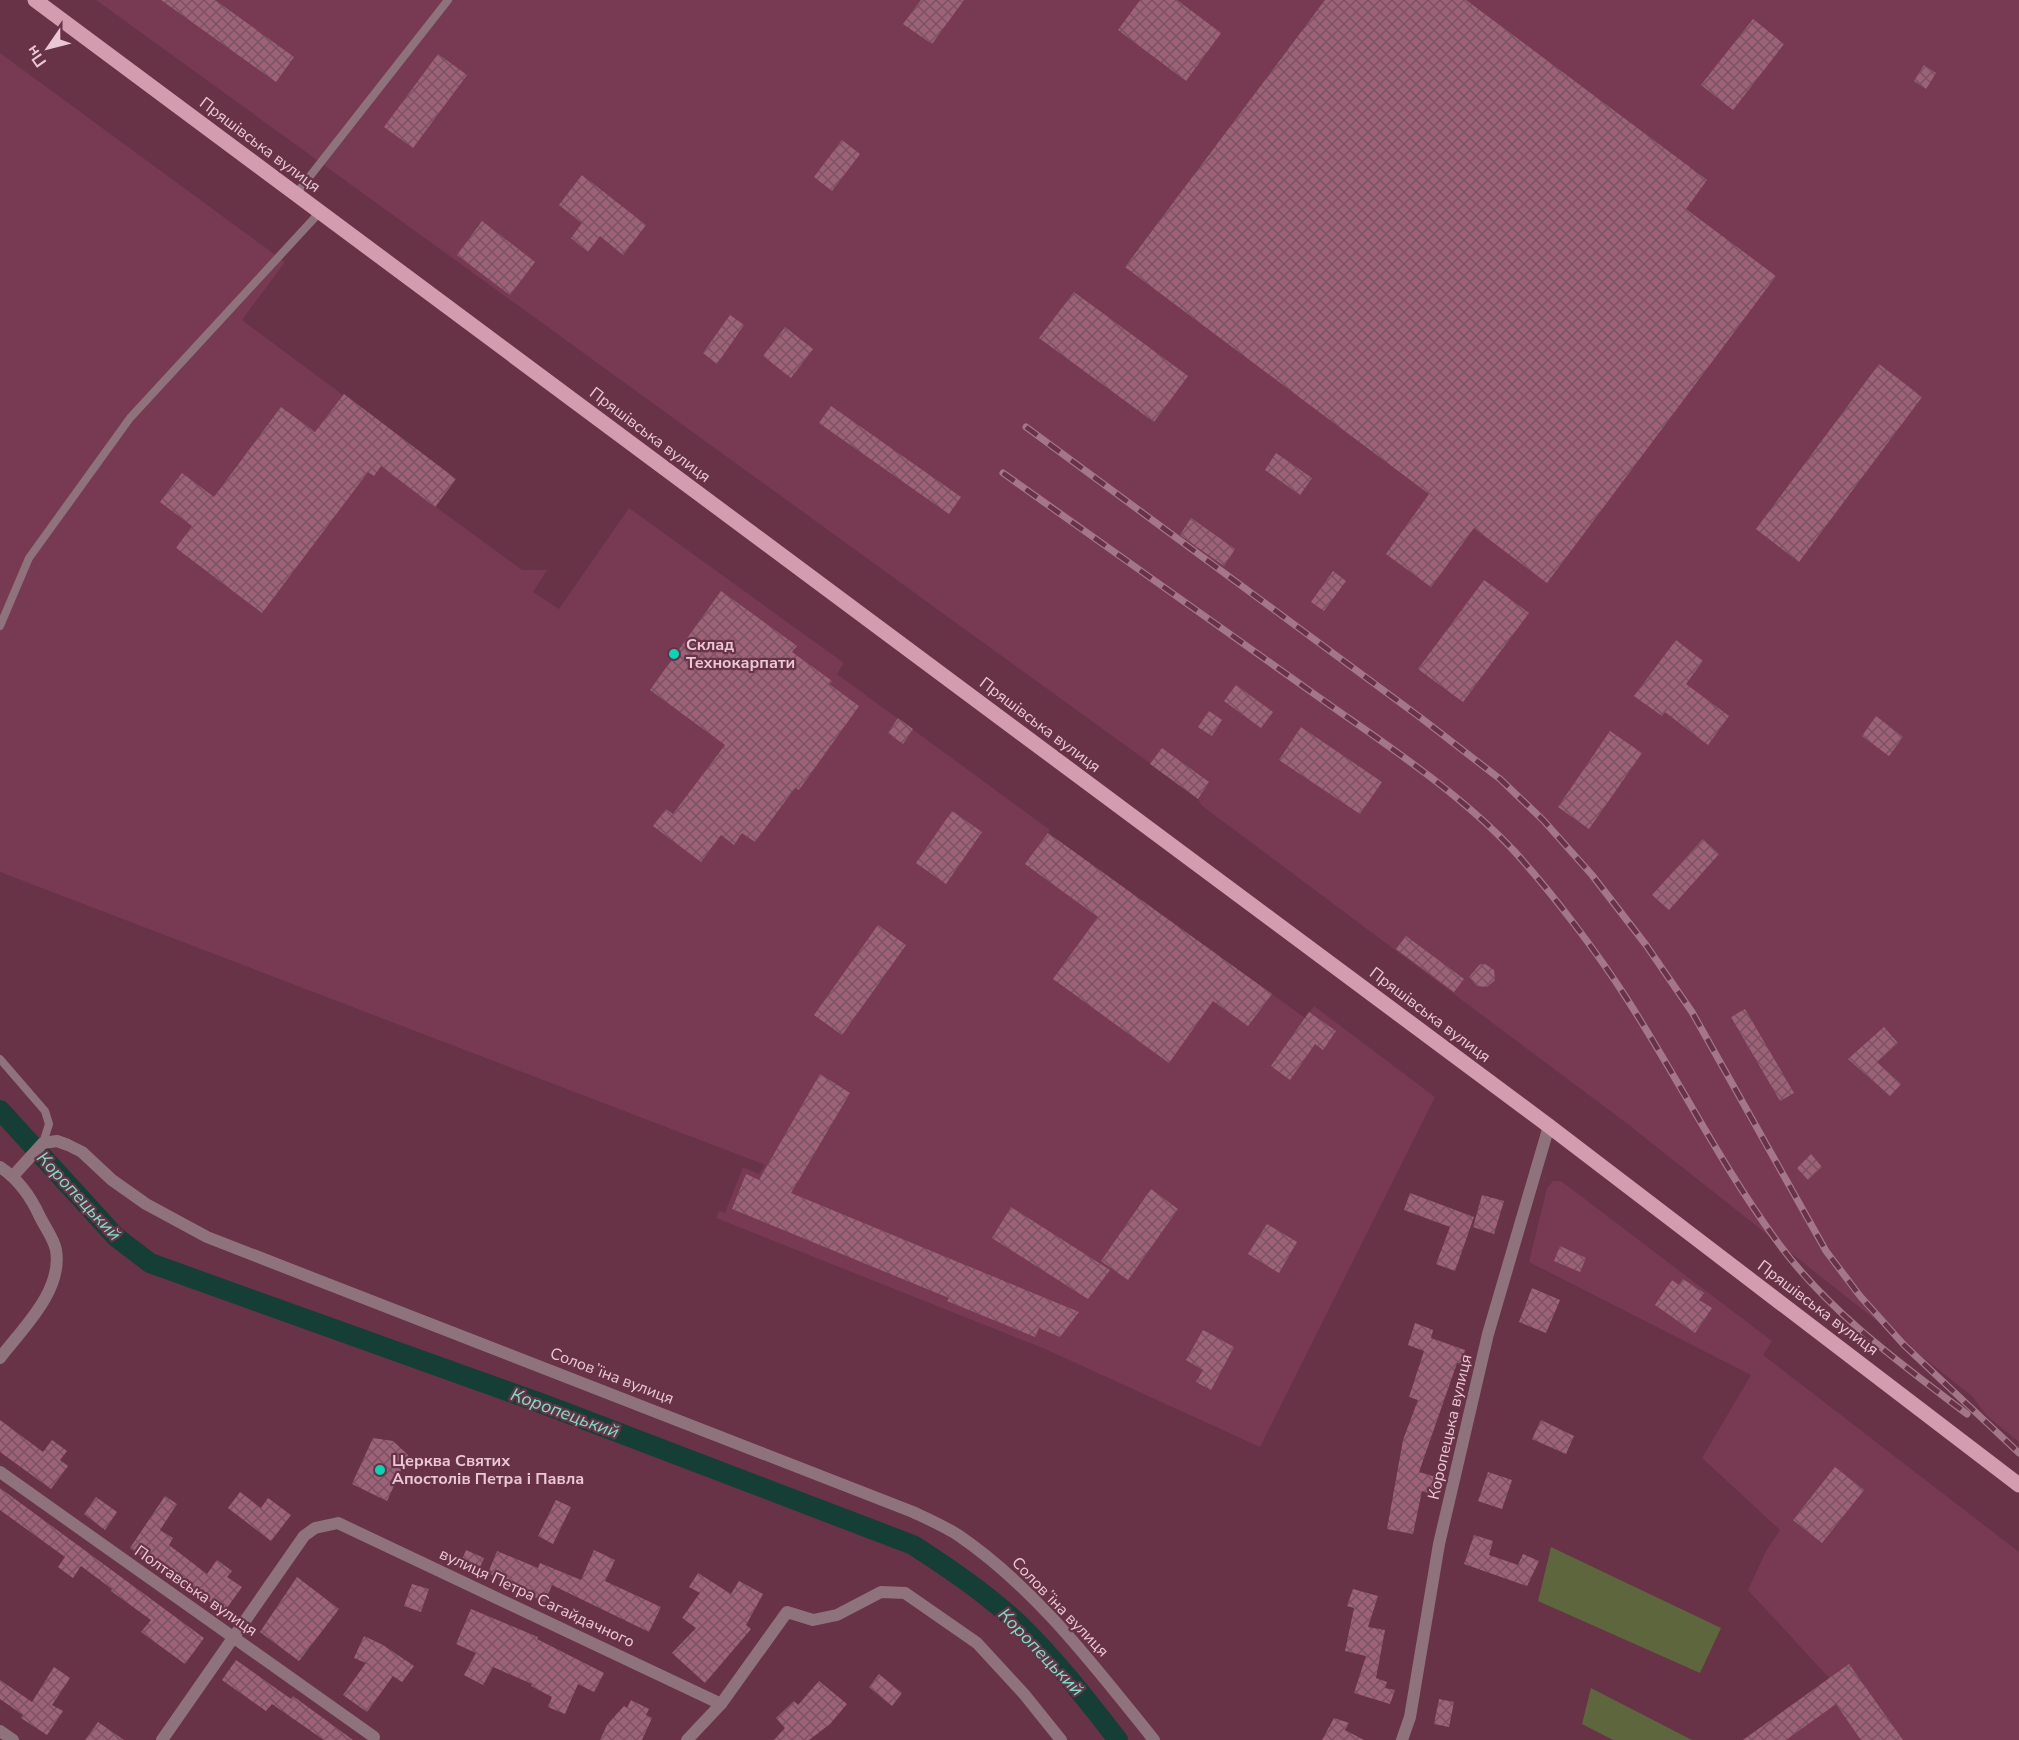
<svg xmlns="http://www.w3.org/2000/svg" width="2019" height="1740" font-family="'Nunito Sans',sans-serif">
<style>
.built{fill:#773a52}
.garden{fill:#5e663d}
.lines{fill:none;stroke-linecap:round;stroke-linejoin:round}
.canal{stroke:#153f36;stroke-width:20}
.building{fill:url(#building-cross-hatch)}
.service{stroke:#8e737c;stroke-width:8}
.minor{stroke:#8e737c;stroke-width:12}
.primary{stroke:#d39caf;stroke-width:15}
.rail-casing{stroke:#a47788;stroke-width:7}
.rail{stroke:#683247;stroke-width:4.5;stroke-dasharray:14;stroke-linecap:butt}
.poi-dot{fill:#08d5b5;stroke:#683247;stroke-width:2}
.labels{text-anchor:middle;dominant-baseline:central;stroke-width:4.5;stroke-linejoin:round;paint-order:stroke}
.street-label{font-size:16px;fill:#eac8d3;stroke:#683247}
.poi-label{font-size:16px;font-weight:bold;fill:#eac8d3;stroke:#683247;text-anchor:start}
.water-label{font-size:18px;font-style:italic;fill:#72e4ca;stroke:#683247}
</style>
<defs>
<pattern id="building-cross-hatch" width="8" height="8" patternUnits="userSpaceOnUse" patternTransform="scale(1.5)"><rect width="8" height="8" fill="#9d6277"/><path d="M0 0l8 8M0 8l8-8" fill="none" stroke="#7a5361"/></pattern>
</defs>
<rect width="100%" height="100%" fill="#683247"/>
<g class="built">
<polygon points="96,0 2019,0 2019,1442 1987,1416 1972,1396 1625,1122 1201,805 1198,798"/>
<polygon points="0,53 285,262 242,320 456,479 436,507 522,570 547,570 533,592 559,609 629,508 844,663 837,674 1050,830 1048,833 1305,1018 1314,1006 1435,1097 1260,1447 1045,1349 716,1218 719,1211 725,1213 743,1167 759,1174 765,1165 0,872"/>
<polygon points="1553,1181 1561,1181 1772,1341 1763,1355 2019,1552 2019,1740 1743,1740 1829,1678 1748,1590 1766,1551 1780,1530 1702,1458 1751,1375 1529,1262 1547,1188"/>
</g>
<g class="garden">
<polygon points="1551,1547 1721,1628 1700,1673 1538,1601"/>
<polygon points="1591,1688 1692,1740 1613,1740 1582,1724"/>
</g>
<g class="lines">
<path class="canal" d="M0,1110L116,1237L150,1263L546,1405L913,1545C950,1569 987,1594 1020,1625C1056,1660 1087,1700 1118,1740"/>
</g>
<g class="building">
<polygon points="161,0 215,0 294,57 276,82"/>
<polygon points="921,0 964,0 932,44 903,24"/>
<polygon points="1140,0 1177,0 1221,33 1186,81 1118,30"/>
<polygon points="1325,0 1466,0 1707,180 1686,209 1776,276 1547,583 1474,528 1431,587 1386,554 1429,494 1125,267"/>
<polygon points="1753,19 1784,44 1733,110 1701,85"/>
<polygon points="438,54 467,75 413,148 384,127"/>
<polygon points="1924,65 1936,73 1926,89 1914,81"/>
<polygon points="842,140 860,154 832,191 814,177"/>
<polygon points="582,175 646,225 623,255 600,236 588,252 571,238 582,223 559,205"/>
<polygon points="482,221 535,262 510,295 457,255"/>
<polygon points="1074,292 1188,376 1154,422 1039,338"/>
<polygon points="730,315 744,325 717,364 703,353"/>
<polygon points="785,327 813,349 791,378 763,356"/>
<polygon points="1879,364 1922,397 1799,562 1756,529"/>
<polygon points="344,394 456,479 435,507 381,466 374,476 368,472 262,613 176,548 192,526 160,502 182,473 214,497 281,407 315,432"/>
<polygon points="831,406 961,497 949,514 819,423"/>
<polygon points="1276,453 1312,478 1300,495 1265,470"/>
<polygon points="1191,518 1235,549 1224,566 1180,535"/>
<polygon points="1333,571 1346,581 1324,611 1311,602"/>
<polygon points="1484,580 1529,613 1463,702 1418,669"/>
<polygon points="721,591 797,646 792,652 832,681 829,684 859,706 799,790 795,788 755,842 742,833 734,845 721,835 701,862 653,826 666,809 673,814 725,745 650,690"/>
<polygon points="1676,640 1703,661 1686,684 1729,716 1708,745 1665,712 1662,716 1634,696"/>
<polygon points="1236,685 1273,712 1261,728 1224,701"/>
<polygon points="1209,711 1222,720 1212,736 1198,727"/>
<polygon points="1876,716 1903,737 1889,756 1862,736"/>
<polygon points="898,718 913,729 903,744 888,733"/>
<polygon points="1301,727 1382,782 1360,814 1279,760"/>
<polygon points="1610,731 1642,753 1589,829 1558,807"/>
<polygon points="1162,748 1209,782 1198,799 1150,764"/>
<polygon points="952,811 982,832 946,884 916,863"/>
<polygon points="1048,833 1272,994 1248,1026 1213,1001 1169,1063 1053,979 1098,917 1025,864"/>
<polygon points="1703,839 1719,854 1669,910 1652,895"/>
<polygon points="878,925 906,945 842,1035 814,1015"/>
<polygon points="1406,936 1464,979 1454,992 1396,949"/>
<polygon points="1480,964 1485,964 1494,970 1495,980 1487,987 1477,986 1469,977"/>
<polygon points="1745,1009 1794,1093 1780,1101 1731,1017"/>
<polygon points="1309,1012 1336,1031 1323,1050 1315,1044 1290,1080 1271,1066"/>
<polygon points="1884,1027 1898,1043 1877,1062 1901,1084 1890,1096 1848,1059"/>
<polygon points="820,1074 850,1093 791,1193 1079,1312 1060,1337 1039,1328 1035,1337 947,1301 949,1298 732,1209 746,1174 759,1180"/>
<polygon points="1811,1154 1822,1167 1808,1180 1797,1168"/>
<polygon points="1151,1189 1178,1209 1128,1280 1101,1261"/>
<polygon points="1410,1193 1474,1217 1455,1271 1436,1264 1450,1227 1404,1210"/>
<polygon points="1482,1195 1504,1201 1494,1234 1473,1227"/>
<polygon points="1011,1207 1110,1270 1088,1299 992,1238"/>
<polygon points="1267,1224 1297,1242 1279,1273 1248,1254"/>
<polygon points="1560,1246 1586,1258 1580,1272 1554,1261"/>
<polygon points="1683,1279 1704,1293 1699,1300 1712,1308 1695,1333 1655,1305 1672,1280 1679,1285"/>
<polygon points="1532,1288 1560,1300 1546,1333 1519,1322"/>
<polygon points="1415,1323 1433,1330 1431,1338 1465,1350 1461,1364 1457,1363 1419,1472 1436,1477 1432,1494 1422,1491 1413,1534 1387,1529 1403,1440 1418,1400 1409,1397 1424,1351 1408,1345"/>
<polygon points="1203,1330 1234,1347 1211,1390 1196,1382 1203,1370 1186,1360"/>
<polygon points="0,1420 43,1452 52,1440 67,1451 60,1460 68,1466 51,1489 0,1452"/>
<polygon points="1541,1420 1574,1436 1566,1454 1532,1439"/>
<polygon points="373,1438 393,1441 408,1455 387,1501 352,1484"/>
<polygon points="1835,1467 1864,1490 1822,1543 1793,1520"/>
<polygon points="1488,1472 1512,1480 1502,1509 1478,1501"/>
<polygon points="0,1488 204,1638 185,1664 141,1632 151,1620 111,1591 112,1589 81,1566 73,1578 58,1567 65,1557 0,1510"/>
<polygon points="240,1492 261,1508 268,1498 291,1515 271,1541 228,1508"/>
<polygon points="165,1496 177,1504 160,1530 173,1538 169,1545 207,1574 217,1560 232,1571 227,1577 242,1587 224,1612 130,1548"/>
<polygon points="96,1497 117,1512 105,1530 84,1514"/>
<polygon points="556,1500 571,1507 553,1544 538,1536"/>
<polygon points="1474,1535 1493,1541 1489,1555 1518,1565 1523,1554 1539,1561 1527,1586 1464,1564"/>
<polygon points="466,1550 484,1558 478,1572 460,1564"/>
<polygon points="594,1550 615,1560 605,1581 661,1607 649,1632 552,1585 545,1602 527,1594 529,1591 488,1573 497,1551 538,1568 540,1563 581,1580"/>
<polygon points="698,1573 731,1594 739,1581 763,1594 746,1625 751,1629 705,1683 672,1653 696,1628 682,1618 700,1593 689,1587"/>
<polygon points="297,1577 339,1609 299,1661 260,1632"/>
<polygon points="412,1584 429,1589 421,1612 404,1606"/>
<polygon points="1353,1589 1378,1596 1368,1627 1385,1630 1376,1678 1387,1682 1385,1688 1395,1690 1390,1704 1354,1693 1366,1656 1345,1651 1354,1608 1347,1606"/>
<polygon points="471,1609 538,1637 537,1639 604,1673 594,1692 578,1684 565,1714 548,1707 552,1697 531,1686 532,1684 493,1667 483,1685 464,1675 476,1653 456,1644"/>
<polygon points="364,1636 383,1645 414,1666 402,1682 393,1676 367,1712 343,1695 366,1663 354,1658"/>
<polygon points="236,1660 291,1699 293,1696 353,1740 324,1740 272,1704 266,1711 222,1680"/>
<polygon points="1849,1664 1903,1740 1861,1740 1836,1704 1786,1740 1743,1740"/>
<polygon points="54,1667 70,1678 52,1705 63,1711 47,1735 21,1718 23,1715 0,1699 0,1680 32,1702"/>
<polygon points="879,1674 902,1693 892,1706 869,1687"/>
<polygon points="819,1681 847,1704 830,1724 809,1740 774,1740 785,1728 776,1718 794,1701 798,1705"/>
<polygon points="1439,1699 1454,1702 1449,1727 1434,1724"/>
<polygon points="631,1700 649,1709 646,1715 652,1718 642,1740 600,1740 607,1725 624,1706 627,1708"/>
<polygon points="1334,1718 1349,1723 1345,1730 1364,1740 1322,1740"/>
<polygon points="98,1722 124,1740 85,1740"/>
</g>
<g class="lines">
<g class="service">
<polyline points="296,194 448,0"/>
<polyline points="0,626 29,558 130,418 320,212"/>
<polyline points="0,1059 45,1111 49,1124 43,1143"/>
</g>
<g class="minor">
<path d="M0,1167C18,1179 31,1197 40,1217C45,1227 54,1239 56,1250C63,1291 22,1329 0,1358"/>
<path d="M13,1176L43,1143L57,1141L68,1145L82,1152L112,1180L146,1204L207,1237L913,1512C928,1519 944,1526 958,1535C1037,1589 1095,1667 1154,1740"/>
<polyline points="0,1472 374,1737"/>
<polyline points="0,1731 13,1740"/>
<polyline points="162,1740 304,1536 315,1528 338,1523 721,1704"/>
<polyline points="687,1740 721,1704 787,1612 813,1620 837,1615 881,1592 905,1593 977,1643 1024,1694 1061,1740"/>
<polyline points="1402,1740 1410,1717 1439,1544 1488,1334 1549,1126"/>
</g>
<polyline class="primary" points="35,0 1549,1126 2019,1485"/>
<g class="rail-casing">
<g id="rail">
<polyline points="1026,427 1421,718 1500,779 1543,820 1592,875 1646,945 1692,1012 1826,1251 1860,1296 1904,1345 2019,1453"/>
<path d="M1003,473C1105,546 1208,618 1310,691C1380,741 1456,789 1515,852C1552,893 1597,952 1627,999C1679,1080 1722,1167 1779,1244C1829,1312 1900,1363 1967,1414"/>
</g>
</g>
<use href="#rail" class="rail"/>
</g>
<g class="poi-dot">
<circle cx="674" cy="654" r="6"/>
<circle cx="380" cy="1470" r="6"/>
</g>
<g class="labels">
<g class="street-label">
<text transform="translate(260 145) rotate(37)">Пряшівська вулиця</text>
<text transform="translate(650 435) rotate(37)">Пряшівська вулиця</text>
<text transform="translate(1040 725) rotate(37)">Пряшівська вулиця</text>
<text transform="translate(1430 1015) rotate(37)">Пряшівська вулиця</text>
<text transform="translate(1818 1308) rotate(37)">Пряшівська вулиця</text>
<text transform="translate(612 1376) rotate(21)">Соловʼїна вулиця</text>
<text transform="translate(1450 1427) rotate(-77)">Коропецька вулиця</text>
<text transform="translate(196 1591) rotate(35)">Полтавська вулиця</text>
<text transform="translate(537 1598) rotate(25)">вулиця Петра Сагайдачного</text>
<text transform="translate(1060 1607) rotate(46)">Соловʼїна вулиця</text>
</g>
<g class="poi-label">
<text x="686" y="645">Склад<tspan x="686" dy="18">Технокарпати</tspan></text>
<text x="392" y="1461">Церква Святих<tspan x="392" dy="18">Апостолів Петра і Павла</tspan></text>
</g>
<g class="water-label">
<text transform="translate(79 1196) rotate(47)">Коропецький</text>
<text transform="translate(565 1413) rotate(20)">Коропецький</text>
<text transform="translate(1041 1652) rotate(46)">Коропецький</text>
</g>
</g>
<g transform="translate(48 48) rotate(235)" stroke="#683247" stroke-width="4.5" paint-order="stroke">
<path d="M0-4.5L10 22L0 15L-10 22Z" fill="#eac8d3"/>
<text y="-9" font-size="16" font-weight="bold" text-anchor="middle" fill="#eac8d3">Пн</text>
</g>
</svg>
